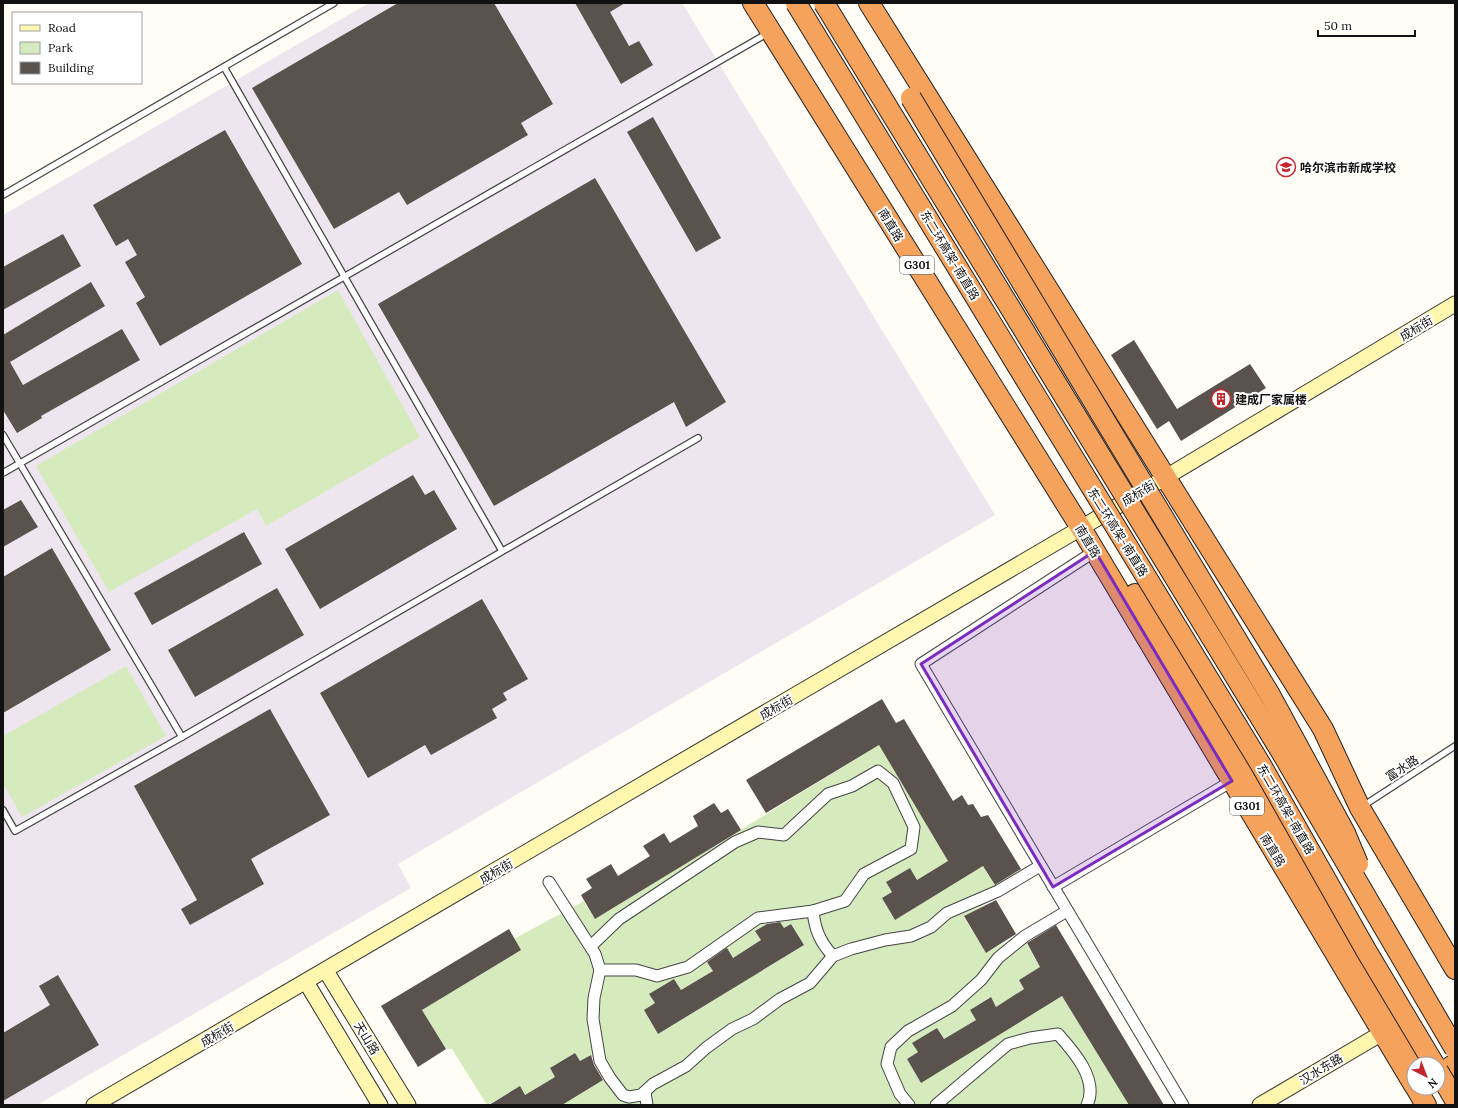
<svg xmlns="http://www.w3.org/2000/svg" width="1458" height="1108" font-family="Lora,'Noto Sans SC',serif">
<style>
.industrial{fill:#eee6ef}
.green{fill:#d5ebbd;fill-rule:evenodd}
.building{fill:#5a524d}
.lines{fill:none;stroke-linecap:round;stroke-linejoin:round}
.lane-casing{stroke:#444;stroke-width:8}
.street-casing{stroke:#444;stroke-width:13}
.secondary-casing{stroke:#333;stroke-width:17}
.highway-casing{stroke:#222;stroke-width:22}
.lane{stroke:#fff;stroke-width:5.5}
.street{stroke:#fff;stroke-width:11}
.secondary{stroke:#fff6b0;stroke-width:15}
.highway{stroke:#f5a25d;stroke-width:20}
.highway-bridge-casing{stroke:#222;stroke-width:22;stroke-linecap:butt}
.highway-bridge{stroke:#f5a25d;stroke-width:20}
.marked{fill:#7b2cbf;fill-opacity:0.2;stroke:#7b2cbf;stroke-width:3;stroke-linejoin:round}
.labels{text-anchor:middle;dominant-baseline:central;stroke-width:4;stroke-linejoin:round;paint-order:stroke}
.shield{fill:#fff;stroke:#585858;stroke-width:1}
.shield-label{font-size:11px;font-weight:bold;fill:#111}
.poi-label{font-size:12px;font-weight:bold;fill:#111;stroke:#fff;text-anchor:start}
.street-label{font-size:12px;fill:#111;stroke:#fff}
</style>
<rect width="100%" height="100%" fill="#fffdf5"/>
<polygon class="industrial" points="369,3 682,3 995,515 398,864 411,888 37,1105 3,1105 3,215"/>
<g class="green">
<polygon points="338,290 420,437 266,526 257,509 109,592 36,466"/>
<polygon points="126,666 166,736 22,817 3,783 3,736"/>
<path d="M879,745L948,861L917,880L910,868L886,882L892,892L882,898L895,920L983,866L995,886V898L964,917L986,953L1024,932L1025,941L1040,967L1019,980L1024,989L996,1007L990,997L970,1010L976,1020L944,1039L937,1028L913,1043L918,1052L907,1059L921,1082L1062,996L1129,1104L562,1105L605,1079L591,1055L580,1061L575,1053L550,1068L555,1077L525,1095L520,1087L487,1105L452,1049H446L422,1010L521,950L514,939L584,901L595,919ZM777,918L784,928L791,924L804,945L658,1034L644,1010L655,1003L650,994L674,979L681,990L713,971L707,961L727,948L733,958L761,940L756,931Z"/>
</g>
<g class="building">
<polygon points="398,3 494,3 553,104 521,123 528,135 407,205 399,192 334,229 252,88"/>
<polygon points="575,3 625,3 610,12 629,46 639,41 653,65 621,84"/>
<polygon points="653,117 721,238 696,252 627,132"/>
<polygon points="225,130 302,264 160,346 136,303 145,297 125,262 137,255 128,239 116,246 93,205"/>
<polygon points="595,178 726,402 686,427 674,402 494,506 378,304"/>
<polygon points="63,234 81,266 3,310 3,267"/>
<polygon points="91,282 105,306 10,362 23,385 122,329 140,360 41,416 42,418 17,433 3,410 3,335"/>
<polygon points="1134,340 1177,409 1250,364 1266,388 1181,441 1169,421 1157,429 1111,355"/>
<polygon points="413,475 425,495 434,490 457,529 320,609 285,549"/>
<polygon points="21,500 38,527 3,547 3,510"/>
<polygon points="244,532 262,564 152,625 134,593"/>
<polygon points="52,548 111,650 3,713 3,577"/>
<polygon points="277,588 304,635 195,697 168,650"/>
<polygon points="482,599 528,679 503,693 507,700 492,709 497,718 431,755 425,745 368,778 320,693"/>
<polygon points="882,699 896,723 904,719 953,801 962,795 968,805 973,804 981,817 988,815 1021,869 995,885 983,866 895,920 882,898 892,892 886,882 910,868 917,880 948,861 879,745 766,813 746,780"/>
<polygon points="270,709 330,815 251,859 264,884 190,925 181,909 197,900 134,786"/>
<polygon points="714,803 721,813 728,809 741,830 595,919 581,895 592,888 586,879 611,864 618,876 650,856 643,846 664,833 670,843 698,826 693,816"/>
<polygon points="996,900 1016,934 986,953 964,916"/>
<polygon points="780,922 784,928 791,924 804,945 658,1034 644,1010 655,1003 649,994 674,979 681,990 713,971 707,962 725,949 727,948 733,958 761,940 755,931 767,924"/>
<polygon points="1056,925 1164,1105 1129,1105 1062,996 921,1083 907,1059 918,1052 912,1043 937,1028 944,1039 976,1020 970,1010 991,997 996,1007 1024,989 1019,980 1040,967 1027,943"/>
<polygon points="509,929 521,950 422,1010 446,1049 418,1067 381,1006"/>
<polygon points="58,975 99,1045 3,1101 3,1033 50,1005 39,986"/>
<polygon points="575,1053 580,1061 591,1055 594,1065 603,1080 562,1105 489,1105 520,1086 525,1095 555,1077 550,1068"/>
</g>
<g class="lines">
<g class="lane-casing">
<g id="lane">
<polyline points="224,67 502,551"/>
<polyline points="3,195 334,3"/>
<polyline points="3,435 182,737 698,438"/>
<polyline points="3,473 768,33"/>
<polyline points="1363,806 1455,746"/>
<polyline points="3,810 15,831 182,737"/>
</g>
</g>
<g class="street-casing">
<g id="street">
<polyline points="1095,551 921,664 1183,1105"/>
<polyline points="549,882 595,954 600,970 594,998 593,1019 600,1061 610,1078 623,1095 629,1097 641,1095 653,1084 686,1066 706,1048 732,1029 753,1019 780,999 810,983 833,956 851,949 885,940 911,936 931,927 947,913 998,891 1040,866"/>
<polyline points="1053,887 1232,781"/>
<path d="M813,911C815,930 820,942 833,956"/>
<polyline points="593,944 619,919 735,842 758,832 784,835 828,794 852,786 878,771 893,783 914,827 911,849 864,874 845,901 813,911 758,918 688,967 657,976 636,970 600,970"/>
<polyline points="645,1092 647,1105"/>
<polyline points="909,1105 900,1094 887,1064 891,1047 908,1031 952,1006 981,980 998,958 1025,936 1067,911"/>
<path d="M936,1105L1008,1044L1030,1038L1058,1034C1074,1052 1099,1080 1087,1105"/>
</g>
</g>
<g class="secondary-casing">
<g id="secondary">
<polyline points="326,971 408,1105"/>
<polyline points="306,982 380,1105"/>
<polyline points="94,1105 1081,528 1455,304"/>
<polyline points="1260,1105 1382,1033"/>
</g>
</g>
<g class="highway-casing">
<g id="highway">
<polyline points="753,3 1081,528 1414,1085"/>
<polyline points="869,3 1323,729 1360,808 1455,969"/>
<path d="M1135,594C1233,744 1321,900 1411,1054"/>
<polyline points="1438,1075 1455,1064"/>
<polyline points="1416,1088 1426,1105"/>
</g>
</g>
<use href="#lane" class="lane"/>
<use href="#street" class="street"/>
<use href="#secondary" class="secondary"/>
<use href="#highway" class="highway"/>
<g class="highway-bridge-casing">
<g id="highway-bridge">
<polyline points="796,3 1261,765 1367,952 1434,1064"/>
<polyline points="824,3 1282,753 1455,1049"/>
<polyline points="911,98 1270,695 1345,833 1358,864"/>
<polyline points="1438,1071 1455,1100"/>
</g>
</g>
<use href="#highway-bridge" class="highway-bridge"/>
</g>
<path class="marked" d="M1095,551L1232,781L1053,887L921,664Z"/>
<defs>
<g id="school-ring" transform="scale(1)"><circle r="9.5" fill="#fff" stroke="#c4262e" stroke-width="1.5"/><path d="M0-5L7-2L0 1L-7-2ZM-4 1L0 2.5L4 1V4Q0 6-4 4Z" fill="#c4262e"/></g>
<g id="building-ring" transform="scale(1)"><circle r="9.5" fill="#fff" stroke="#c4262e" stroke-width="1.5"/><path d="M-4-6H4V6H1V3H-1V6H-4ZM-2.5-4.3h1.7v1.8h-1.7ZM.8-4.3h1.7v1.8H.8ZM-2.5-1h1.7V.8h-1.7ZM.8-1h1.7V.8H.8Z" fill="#c4262e"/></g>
</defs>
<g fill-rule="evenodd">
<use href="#school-ring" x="1286" y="167"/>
<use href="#building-ring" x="1221" y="399"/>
</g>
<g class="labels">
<g class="shield">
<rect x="900" y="256" width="34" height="18" rx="3"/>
<rect x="1230" y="797" width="34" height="18" rx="3"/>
</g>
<g class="shield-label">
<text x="917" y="265">G301</text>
<text x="1247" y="806">G301</text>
</g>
<g class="poi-label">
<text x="1300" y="167">哈尔滨市新成学校</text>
<text x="1235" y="399">建成厂家属楼</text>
</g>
<g class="street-label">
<text transform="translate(891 225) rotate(58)">南直路</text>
<text transform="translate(950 255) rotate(59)">东二环高架-南直路</text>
<text transform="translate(1416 328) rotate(-31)">成标街</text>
<text transform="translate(1138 493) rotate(-31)">成标街</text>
<text transform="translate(1118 532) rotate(58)">东二环高架-南直路</text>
<text transform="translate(1088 541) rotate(59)">南直路</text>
<text transform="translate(776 707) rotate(-30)">成标街</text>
<text transform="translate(1402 768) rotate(-33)">富水路</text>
<text transform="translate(1286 809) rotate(60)">东二环高架-南直路</text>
<text transform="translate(1273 850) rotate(59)">南直路</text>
<text transform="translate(496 871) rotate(-30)">成标街</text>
<text transform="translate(217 1034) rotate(-30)">成标街</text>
<text transform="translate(367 1038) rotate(59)">天山路</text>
<text transform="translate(1321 1069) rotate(-31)">汉水东路</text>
</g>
</g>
<rect width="1458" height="1108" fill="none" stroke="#111111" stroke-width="8"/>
<rect x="12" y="12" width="130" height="72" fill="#ffffff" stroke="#a0a0a0"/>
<rect x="20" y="25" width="20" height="6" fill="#fff6b0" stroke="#a0a0a0"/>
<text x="48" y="32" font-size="12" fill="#111111">Road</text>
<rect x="20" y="42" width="20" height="12" fill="#d5ebbd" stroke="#a0a0a0"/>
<text x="48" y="52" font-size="12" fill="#111111">Park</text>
<rect x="20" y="62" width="20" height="12" fill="#5a524d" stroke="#a0a0a0"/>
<text x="48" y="72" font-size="12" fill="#111111">Building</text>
<g transform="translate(1426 1076) rotate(138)"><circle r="19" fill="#ffffff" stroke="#a0a0a0"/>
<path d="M0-3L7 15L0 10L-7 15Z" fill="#c4262e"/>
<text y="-6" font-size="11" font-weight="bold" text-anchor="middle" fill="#111111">N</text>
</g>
<path d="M1318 30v6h97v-6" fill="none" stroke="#111111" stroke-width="2"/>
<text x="1324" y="30" font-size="12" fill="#111111" stroke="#ffffff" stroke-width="3" paint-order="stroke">50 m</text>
</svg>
